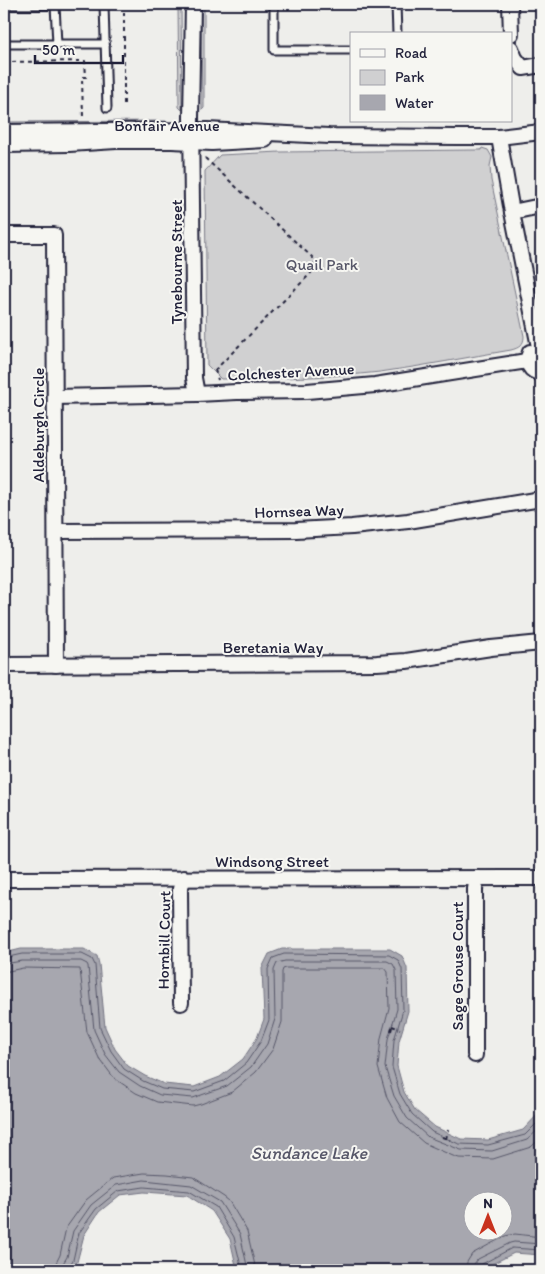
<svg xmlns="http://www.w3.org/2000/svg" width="545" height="1274" font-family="Itim,sans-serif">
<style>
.green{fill:#d0d0d1;stroke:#797986}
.water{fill:#a7a7af;stroke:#727281;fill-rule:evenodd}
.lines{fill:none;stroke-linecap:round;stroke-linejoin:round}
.shore{stroke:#575769;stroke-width:1}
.lane-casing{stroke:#22223b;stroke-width:11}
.street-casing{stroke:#22223b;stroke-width:18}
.path{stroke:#22223b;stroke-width:2;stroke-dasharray:4 4;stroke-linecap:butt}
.lane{stroke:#f6f6f2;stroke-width:7}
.street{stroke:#f6f6f2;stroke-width:14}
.labels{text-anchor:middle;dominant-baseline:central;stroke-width:4;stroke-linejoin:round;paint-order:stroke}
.street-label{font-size:16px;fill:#22223b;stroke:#f6f6f2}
.park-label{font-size:16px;fill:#565668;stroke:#f6f6f2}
.water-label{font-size:18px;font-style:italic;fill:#575769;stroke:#f6f6f2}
</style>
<rect width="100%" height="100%" fill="#eeeeeb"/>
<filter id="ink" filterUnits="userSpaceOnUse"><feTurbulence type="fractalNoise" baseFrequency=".02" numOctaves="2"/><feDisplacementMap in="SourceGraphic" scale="10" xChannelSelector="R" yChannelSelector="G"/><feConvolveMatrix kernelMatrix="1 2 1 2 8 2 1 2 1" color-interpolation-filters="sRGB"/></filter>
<g filter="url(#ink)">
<g class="green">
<polygon points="178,4 181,4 182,110 179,107"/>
<polygon points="201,4 204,4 204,108 202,110"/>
<polygon points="165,121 166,121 167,124 4,125 4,122"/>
<path d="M482,148L488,150L492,157L490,166L491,180L524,336C524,345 519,348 511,350C468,357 424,366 380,372C327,378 274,378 221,379L207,365L205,171L220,155L280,152L477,150H481Z"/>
</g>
<path class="water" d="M21,949H84L97,956L99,964L105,1027L115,1049L128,1066L145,1076L164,1084L194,1087L220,1077L243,1059L257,1038L264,1019L262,968L269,954L282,949H390L402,956L407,968L408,1011L399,1041L397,1066L404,1092L415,1110L435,1127L461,1139L488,1140L523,1130L541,1111V1255L514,1253L480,1270H237L230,1239L212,1211L187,1195L144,1192L120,1195L99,1212L84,1235L77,1262L72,1270H4V955L5,953ZM472,1202H502V1232H472Z"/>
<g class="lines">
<g class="shore">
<polyline points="4,958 22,954 82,954 92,959 95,965 100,1028 111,1051 124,1069 143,1081 162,1089 194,1092 224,1081 246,1063 261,1041 269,1020 268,969 273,958 284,954 389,955 398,960 402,969 403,1010 394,1040 392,1067 400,1094 412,1114 432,1132 459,1144 488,1145 525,1135 541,1119"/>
<polyline points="4,964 22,961 81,961 87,964 88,966 94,1030 105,1054 119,1072 140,1086 160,1095 193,1098 227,1086 251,1067 267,1044 275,1019 274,970 277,963 285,961 387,961 393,964 396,970 397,1009 388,1039 385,1067 394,1096 407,1118 428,1137 461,1150 492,1151 527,1140 541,1127"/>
<polyline points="4,972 23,968 80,969 87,1032 99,1058 114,1078 136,1093 157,1102 193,1106 201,1104 232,1092 256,1072 273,1049 282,1022 282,972 283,969 286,968 385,968 388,972 389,1008 381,1038 378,1067 387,1098 400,1122 424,1143 453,1156 459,1158 493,1159 531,1147 541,1138"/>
<polyline points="54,1270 55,1265 60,1255 66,1228 86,1200 113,1178 144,1173 167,1174 193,1177 224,1197 229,1201 247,1231 256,1270"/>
<polyline points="62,1270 62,1265 67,1257 73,1231 91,1205 116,1185 144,1180 191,1185 220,1202 240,1234 248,1270"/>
<polyline points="68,1270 69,1266 73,1260 79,1233 96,1209 118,1191 144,1187 189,1191 216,1207 234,1237 242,1270"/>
<polyline points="466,1270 467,1262 472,1254 505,1236 515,1234 541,1237"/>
<polyline points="473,1270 474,1264 478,1259 510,1243 514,1242 541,1244"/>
<polyline points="479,1270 480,1267 482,1264 512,1248 541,1250"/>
</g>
<g class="lane-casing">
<g id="lane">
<polyline points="104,4 107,108"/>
<polyline points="274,4 274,50 351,50"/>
<polyline points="396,4 397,34"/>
<polyline points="4,5 55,5 57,44"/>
<polyline points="4,44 105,44"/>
</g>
</g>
<g class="street-casing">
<g id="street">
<polyline points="193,4 191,117 194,378 197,394"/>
<polyline points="510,4 511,34"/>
<polyline points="511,48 515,58 523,68 541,65"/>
<polyline points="4,132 207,130 329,136 456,137 499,137 541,132"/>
<polyline points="499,137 512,212 539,347"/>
<polyline points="4,145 69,144 116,141 172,141 212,143 265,140"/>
<polyline points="512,212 541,206"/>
<polyline points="4,235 54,235 56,665"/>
<path d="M530,352C525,363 530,372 541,373"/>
<polyline points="55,397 197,394 237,392 307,391 375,385 527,361"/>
<polyline points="56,531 296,530 352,527 408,521 541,499"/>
<polyline points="4,665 377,663 406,661 491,648 541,643"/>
<polyline points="4,879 541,878"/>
<polyline points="181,1003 180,889 184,878"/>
<polyline points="475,1055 475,889 477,878"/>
</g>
</g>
<g class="path">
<polyline points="124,4 124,106"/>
<polyline points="4,62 85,61 86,77 82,77 83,118"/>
<polyline points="205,158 313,258 314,265 311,273 215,370"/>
<polyline points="215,370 218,380"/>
<polyline points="392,1026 400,1029"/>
<polyline points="391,1031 393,1023"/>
<polyline points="442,1137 450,1140"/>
<polyline points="446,1139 448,1130"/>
</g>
<use href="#lane" class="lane"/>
<use href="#street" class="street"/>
</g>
</g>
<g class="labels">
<g class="street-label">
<text x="167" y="125">Bonfair Avenue</text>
<text transform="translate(176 262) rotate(-90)">Tynebourne Street</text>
<text transform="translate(291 372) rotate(-3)">Colchester Avenue</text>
<text transform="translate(38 425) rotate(-90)">Aldeburgh Circle</text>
<text transform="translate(299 511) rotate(-2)">Hornsea Way</text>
<text x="273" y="647">Beretania Way</text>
<text x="272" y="861">Windsong Street</text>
<text transform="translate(164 940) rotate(-89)">Hornbill Court</text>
<text transform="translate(457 966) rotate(-90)">Sage Grouse Court</text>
</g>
<g class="park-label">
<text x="322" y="264">Quail Park</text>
</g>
<g class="water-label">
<text x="309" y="1153">Sundance Lake</text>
</g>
</g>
<rect width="545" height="1274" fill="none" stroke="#f6f6f2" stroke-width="20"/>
<rect x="10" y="10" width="525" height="1254" fill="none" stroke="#22223b" stroke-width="2" filter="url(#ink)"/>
<rect x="350" y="32" width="162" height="90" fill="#f6f6f2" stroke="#a1a1a9"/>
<rect x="360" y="49" width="25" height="8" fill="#f6f6f2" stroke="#a1a1a9"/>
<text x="395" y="58" font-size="15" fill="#22223b">Road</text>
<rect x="360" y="70" width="25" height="15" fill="#d0d0d1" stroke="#a1a1a9"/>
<text x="395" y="82" font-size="15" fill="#22223b">Park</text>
<rect x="360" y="95" width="25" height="15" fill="#a7a7af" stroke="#a1a1a9"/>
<text x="395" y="108" font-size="15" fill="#22223b">Water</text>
<g transform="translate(488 1216)"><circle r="24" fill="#f6f6f2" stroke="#a1a1a9"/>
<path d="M0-4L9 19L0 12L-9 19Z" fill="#c8321e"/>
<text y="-8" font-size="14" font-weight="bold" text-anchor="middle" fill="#22223b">N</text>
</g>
<path d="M35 55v8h88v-8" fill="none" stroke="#22223b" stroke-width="2.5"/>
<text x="42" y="55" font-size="15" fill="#22223b" stroke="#f6f6f2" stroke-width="4" paint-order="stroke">50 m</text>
</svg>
